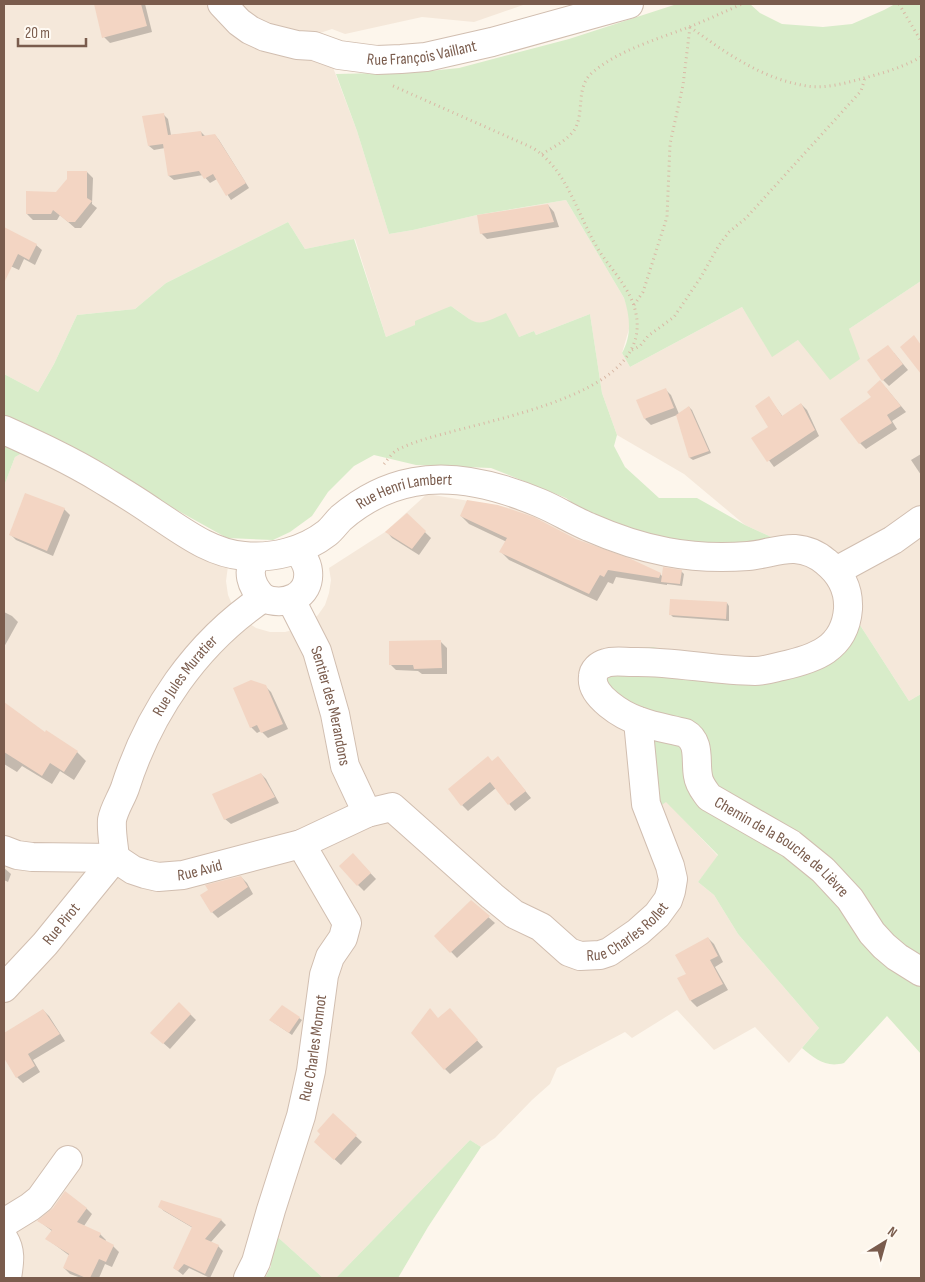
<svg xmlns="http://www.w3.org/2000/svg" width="925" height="1282" font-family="'Sofia Sans Condensed',sans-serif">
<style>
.residential{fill:#f5e8da}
.green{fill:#d8ecc9}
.shadow{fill:#0003}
.building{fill:#f3d5c3}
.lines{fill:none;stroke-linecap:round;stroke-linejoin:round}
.minor-casing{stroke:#d1beb0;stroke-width:30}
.path{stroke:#d9b8a5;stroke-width:3;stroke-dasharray:1 4;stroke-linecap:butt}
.minor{stroke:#fff;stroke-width:28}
.labels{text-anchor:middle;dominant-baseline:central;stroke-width:5;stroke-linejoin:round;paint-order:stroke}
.street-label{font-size:16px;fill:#7a5c4d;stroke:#fffaf3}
</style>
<rect width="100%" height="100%" fill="#fdf6ec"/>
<polygon class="residential" points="4,4 526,4 474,22 422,17 345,34 332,29 320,33 357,131 389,234 413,230 477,215 566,200 624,298 630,315 629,329 622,353 630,367 742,307 772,356 798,340 849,329 921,281 921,694 909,701 858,622 832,633 790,658 582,688 631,737 643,818 666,801 718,856 698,882 714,895 738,934 819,1028 789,1063 755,1027 714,1050 677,1010 632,1038 625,1032 557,1068 550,1084 532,1100 495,1138 481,1147 470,1140 336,1278 323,1278 272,1232 238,1278 4,1278 4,486 15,457 26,451 228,566 226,581 228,595 234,609 244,620 256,628 270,632 285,632 297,629 308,624 318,615 325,605 329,593 331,580 329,568 385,532 427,494 524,510 622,555 630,557 778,540 745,525 684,474 617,435 602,393 590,314 536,335 534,331 519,337 473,322 451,306 416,325 386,337 355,239 305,249 288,222 166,283 135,309 77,315 54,364 38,392 4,374"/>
<g class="green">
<path d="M677,4H750L760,13L782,24L823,27L852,24L884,10L895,4H921V281L849,329L860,359L830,380L798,340L772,357L742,307L630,367L622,353C632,335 630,317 624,298L566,200L477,215L413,230L389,234L357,131L336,74L420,72L459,68L569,39Z"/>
<path d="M288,222L305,249L354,239L386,337L415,325V321L451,306C479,326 475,327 506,313L519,337L534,331L536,335L590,314L602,393L617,435L614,446L625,467L659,498H697L745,525L778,540L744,547L711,543L679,545L591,517L566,498L491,468L416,465L374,455L354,466L328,492L312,516L290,532L273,540L227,538L148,494L61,441L4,417V374L38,392L54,364L77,315L135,309L166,283Z"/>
<polygon points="4,440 26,451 15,457 4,486"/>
<path d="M858,622L909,701L921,694V1054L887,1016L844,1063C826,1068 815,1059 802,1048L819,1028L738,934L714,895L698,882L718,855L666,802L643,818L631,737L582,688L578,678L580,671L604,651L653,647L721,662L738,684C772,682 812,682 836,654C844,645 851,633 858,622Z"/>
<polygon points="470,1140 481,1147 428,1227 398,1278 336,1278"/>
<polygon points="272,1232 323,1278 265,1278 271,1266 268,1255"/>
</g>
<g class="shadow">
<polygon points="95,4 145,4 152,32 110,43 104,37"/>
<polygon points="163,114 168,119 171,135 201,132 206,137 215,135 219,140 249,188 231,200 217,179 210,183 203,175 174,180 169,176 165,148 154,150 149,146"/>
<polygon points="87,172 93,178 92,204 97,208 81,228 75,228 60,215 57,220 33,220 27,214"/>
<polygon points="548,205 554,212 559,227 487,239 481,233"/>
<polygon points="4,229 36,245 42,250 35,265 24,259 19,270 4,263"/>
<polygon points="894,353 908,370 889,386 883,380"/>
<polygon points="886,388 906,412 892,421 897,429 866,449 860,443"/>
<polygon points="665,389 671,395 679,414 689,407 692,410 711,453 693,460 690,458 677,415 651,425 645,419"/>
<polygon points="769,398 783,417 801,404 807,410 819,436 774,467 753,439 769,428"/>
<polygon points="921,454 921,475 911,460"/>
<polygon points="64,509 70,515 53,556 16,540 11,535"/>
<polygon points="407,515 431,538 419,555 392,538 387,532"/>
<polygon points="461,516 582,543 660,574 663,577 681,571 684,574 682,586 667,584 667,585 616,577 613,584 608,582 597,601 509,560 501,552 507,542 469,524"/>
<polygon points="727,603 729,606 729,621 673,617 670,614"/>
<polygon points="4,612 12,616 18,622 4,647"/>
<polygon points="441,642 447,648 447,674 422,674 418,671 396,670 390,664"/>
<polygon points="265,686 271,692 288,729 268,738 261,731 257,733 251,727 235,688"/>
<polygon points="4,705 45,734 77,752 86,761 74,780 60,771 52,784 22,766 17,772 4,764"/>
<polygon points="498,757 531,798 515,811 496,788 468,811 462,805 492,762"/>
<polygon points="261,774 266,779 279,803 231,824 225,819"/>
<polygon points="359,861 376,879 364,891 358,885"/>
<polygon points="4,868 11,874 8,882 4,880"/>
<polygon points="241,877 247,883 253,894 218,918 212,912"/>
<polygon points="471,902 495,923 457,958 436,936"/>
<polygon points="708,938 714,944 723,962 715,967 728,990 697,1007 691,1001 687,974"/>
<polygon points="43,1010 49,1016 65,1041 33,1060 40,1072 23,1083 17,1077 4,1055 4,1034"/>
<polygon points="190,1014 196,1020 170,1049 152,1033"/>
<polygon points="455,1016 483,1047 450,1074 445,1069 439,1019"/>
<polygon points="299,1018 302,1020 292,1035 270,1020"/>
<polygon points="333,1115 362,1142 341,1165 322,1148"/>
<polygon points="159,1206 221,1220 226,1225 211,1242 218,1246 223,1251 210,1278 189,1268 183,1275 174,1268 193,1228 164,1211"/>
<polygon points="86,1208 92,1214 84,1226 100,1234 106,1240 105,1242 113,1246 119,1252 112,1267 105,1264 99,1278 81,1278 70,1274 64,1268 70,1256 47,1239 52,1231 39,1221"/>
</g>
<g class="building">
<polygon points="94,4 141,4 147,26 102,38"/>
<polygon points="164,113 168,135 201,131 202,136 215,134 246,183 226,196 213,174 204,179 199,171 168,176 163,144 148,146 142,116"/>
<polygon points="67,171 87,171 87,198 92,201 75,222 68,222 53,210 51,214 26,214 26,191 56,192 67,179"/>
<polygon points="548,204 554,222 480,234 477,215"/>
<polygon points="4,227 37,244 29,260 18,254 4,283"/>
<polygon points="914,335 921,345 921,374 900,347"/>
<polygon points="888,345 903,364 882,381 867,360"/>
<polygon points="880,380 901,406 887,415 892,423 859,444 840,419 871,397 867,392"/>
<polygon points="666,388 674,408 644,419 636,400"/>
<polygon points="769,396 782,416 801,403 815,430 767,462 751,438 768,427 755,406"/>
<polygon points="689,406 709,451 689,458 676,415"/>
<polygon points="25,493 65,508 47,551 9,535"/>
<polygon points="467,500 498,505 534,517 576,539 631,559 661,573 659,578 608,570 604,577 600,575 589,594 499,552 507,538 460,516"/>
<polygon points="407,513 426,531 412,549 385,532"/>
<polygon points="663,567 682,570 680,584 661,582"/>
<polygon points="670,599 727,602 726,619 669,615"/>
<polygon points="441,640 442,668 414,669 413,665 389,665 389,641"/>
<polygon points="251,680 266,685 283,724 261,733 257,725 250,728 233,688"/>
<polygon points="4,702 45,732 46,730 78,751 64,772 50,763 42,776 4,752"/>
<polygon points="488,756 492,761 498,756 526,791 508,805 490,782 461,806 448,789"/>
<polygon points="261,773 275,797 224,820 212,794"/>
<polygon points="353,853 371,873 357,886 339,866"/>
<polygon points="241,876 248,887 211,913 200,895 208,890 205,885"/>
<polygon points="471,900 490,916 450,953 434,936"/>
<polygon points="708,937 718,956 710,960 723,984 690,1001 677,978 686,974 675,955"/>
<polygon points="179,1002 191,1014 163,1044 150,1033"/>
<polygon points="282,1005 300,1017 289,1033 269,1020"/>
<polygon points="430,1008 438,1018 450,1008 478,1040 444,1070 411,1033"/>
<polygon points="43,1009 60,1034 28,1054 35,1066 16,1078 4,1058 4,1033"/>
<polygon points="333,1113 357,1135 334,1160 314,1142 320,1134 317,1131"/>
<polygon points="65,1191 87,1208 77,1222 101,1233 99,1237 114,1245 106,1262 99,1259 90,1278 86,1278 63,1268 69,1254 45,1239 52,1230 37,1221 53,1208"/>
<polygon points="161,1200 222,1219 205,1239 219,1245 205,1274 184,1264 178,1271 173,1268 192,1227 158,1207"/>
</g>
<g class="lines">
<g class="minor-casing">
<g id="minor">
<path id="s1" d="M222,4L239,22L250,30L265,37L297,45L314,46L339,55L377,60L401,59L426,57L492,42L629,4"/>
<path id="s2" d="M4,430C37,445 70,460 101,479C119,490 136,500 153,512C181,530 209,553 244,556C272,559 304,551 327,533C332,529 336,523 341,518C362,500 387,487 414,482C455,474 502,487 540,503C557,510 572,520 589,527C614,538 640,547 667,552C693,557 721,558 748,556C763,555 781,548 795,549C807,550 818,555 826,562C841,574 849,590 848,609C845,649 814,659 782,666C773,668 764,671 755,671C714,671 674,661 633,662C624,662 614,660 606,663C599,665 593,670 593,677C590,696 623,716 639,721C654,727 670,729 685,733C701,742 695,761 698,776C699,785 705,791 709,797L791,844L823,870L850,899L872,933L884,946L897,957L921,972"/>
<path d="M256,557C246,571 251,586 263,598"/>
<polyline points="836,571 893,540 921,520"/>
<path id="s3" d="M291,600L317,651L335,714L345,766L367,813"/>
<path id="s4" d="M4,850L17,855L32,857L115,858L133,870L145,874L158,877L183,875L301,844L367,813L392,807L492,896L514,914L541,927L569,952L580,956L600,955L609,952L638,932L657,915L668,900L671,891L673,879L670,866L646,804L638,721"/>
<path id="s5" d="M115,858C114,846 111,832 112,820C114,809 121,799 125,788C149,712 196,643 263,598C284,607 311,597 308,571C307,562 302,556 297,550"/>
<path id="s6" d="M4,988L45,944L115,858"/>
<polyline points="4,1223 30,1207 40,1199 68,1160"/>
<path d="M4,1239C12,1252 9,1264 7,1278"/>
<path id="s7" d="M248,1278L256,1262L271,1210L301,1116L311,1071L324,975L330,957L343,938L347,923L301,844"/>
</g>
</g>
<g class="path">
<polyline points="899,4 921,41"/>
<path d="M690,27C726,53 762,79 807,86C825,89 846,83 864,78C884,73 903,67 921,57"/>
<path d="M542,154C553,147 567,141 575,129C585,110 575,87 593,72C619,50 658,39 689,27C707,20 724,12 742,4"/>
<polyline points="634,305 643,292 667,217 670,144 683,85 690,27"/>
<polyline points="632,350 640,346 648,336 674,317 701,277 719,245 729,232 746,218 861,91 865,78"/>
<path d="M384,464C388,459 392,453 397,450C452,420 670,406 633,303C626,285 613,271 602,255C578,220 570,172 533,148L391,85"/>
</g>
<use href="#minor" class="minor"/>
</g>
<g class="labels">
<g class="street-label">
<text stroke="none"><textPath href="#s1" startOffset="215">Rue François Vaillant</textPath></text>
<text stroke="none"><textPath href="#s2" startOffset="452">Rue Henri Lambert</textPath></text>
<text stroke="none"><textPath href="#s5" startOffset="201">Rue Jules Muratier</textPath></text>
<text stroke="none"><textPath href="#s3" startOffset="114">Sentier des Merandons</textPath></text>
<text stroke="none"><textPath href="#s2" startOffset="1514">Chemin de la Bouche de Lièvre</textPath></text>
<text stroke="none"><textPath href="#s4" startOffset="202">Rue Avid</textPath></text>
<text stroke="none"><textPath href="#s6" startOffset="86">Rue Pirot</textPath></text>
<text stroke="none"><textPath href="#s4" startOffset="702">Rue Charles Rollet</textPath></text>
<text stroke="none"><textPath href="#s7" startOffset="240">Rue Charles Monnot</textPath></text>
</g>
</g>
<rect width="925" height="1282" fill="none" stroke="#7a5c4d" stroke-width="10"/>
<g transform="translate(885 1242) rotate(37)" stroke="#fffaf3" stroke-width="4" paint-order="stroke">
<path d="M0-4L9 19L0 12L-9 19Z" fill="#7a5c4d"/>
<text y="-8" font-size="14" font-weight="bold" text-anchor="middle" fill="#7a5c4d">N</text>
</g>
<path d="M18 38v8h68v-8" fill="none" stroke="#7a5c4d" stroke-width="2.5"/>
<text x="25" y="38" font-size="15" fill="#7a5c4d" stroke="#fffaf3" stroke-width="4" paint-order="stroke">20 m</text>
</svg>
